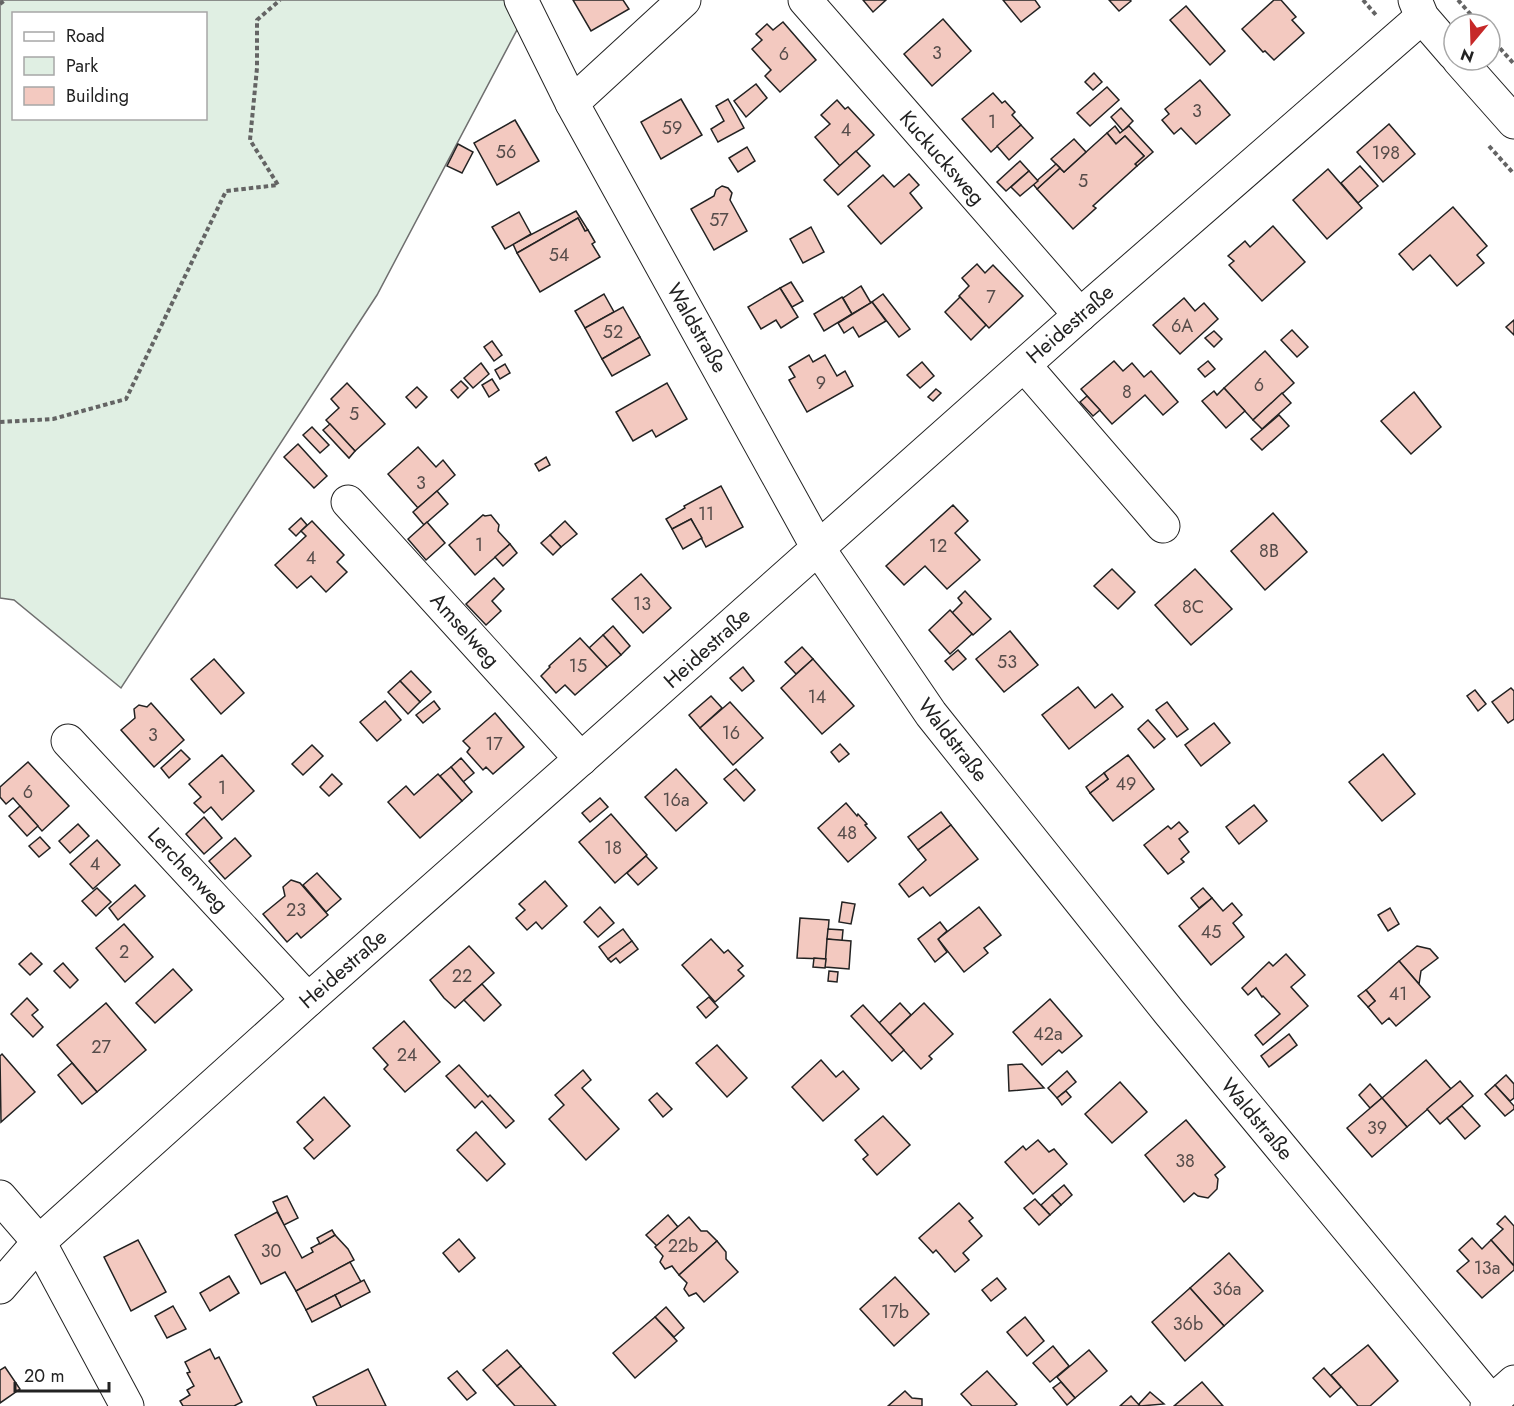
<svg xmlns="http://www.w3.org/2000/svg" width="1514" height="1406" font-family="Jost,sans-serif">
<style>
.green{fill:#e0efe3;stroke:#6f6f6f;stroke-width:1.5;fill-rule:evenodd}
.building{fill:#f3c9c0;stroke:#222;stroke-width:1.5}
.lines{fill:none;stroke-linecap:round;stroke-linejoin:round}
.minor-casing{stroke:#222;stroke-width:35}
.major-casing{stroke:#222;stroke-width:35}
.path{stroke:#646464;stroke-width:4;stroke-dasharray:4.5 3;stroke-linecap:butt}
.minor{stroke:#fff;stroke-width:33}
.major{stroke:#fff;stroke-width:33}
.labels{text-anchor:middle;dominant-baseline:central;stroke-width:4.5;stroke-linejoin:round;paint-order:stroke}
.number-label{font-size:18px;fill:#564c4a}
.street-label{font-size:21px;fill:#222;stroke:#fff}
</style>
<rect width="100%" height="100%" fill="#fff"/>
<path class="green" d="M0,0H521L527,11L377,295L121,688L14,600L0,598ZM14,14H206V118H14Z"/>
<g class="building">
<polygon points="573,0 623,0 629,9 591,31"/>
<polygon points="863,0 886,0 873,12"/>
<polygon points="1003,0 1035,0 1040,7 1021,22"/>
<polygon points="1109,0 1130,0 1131,1 1119,11"/>
<polygon points="1274,0 1281,0 1296,17 1292,20 1304,33 1274,60 1265,51 1263,52 1242,29"/>
<polygon points="1186,6 1225,51 1210,65 1170,20"/>
<polygon points="943,19 971,51 932,86 904,54"/>
<polygon points="783,22 816,60 780,92 765,76 771,70 752,49 762,40 756,34 767,24 773,30"/>
<polygon points="1094,73 1102,82 1093,90 1085,82"/>
<polygon points="1200,80 1230,115 1196,144 1181,128 1174,134 1162,120 1169,114 1165,109"/>
<polygon points="756,84 767,98 746,117 734,101"/>
<polygon points="1107,87 1119,100 1090,126 1077,113"/>
<polygon points="993,93 1002,103 1005,101 1015,112 1012,115 1021,125 991,152 962,119"/>
<polygon points="681,99 702,135 661,159 641,122"/>
<polygon points="728,99 744,128 718,142 711,129 724,121 716,106"/>
<polygon points="837,100 845,109 848,107 874,135 840,166 815,137 830,124 821,115"/>
<polygon points="1121,108 1133,121 1123,131 1111,117"/>
<polygon points="515,120 539,161 497,185 474,143"/>
<polygon points="1389,124 1415,154 1383,182 1357,152"/>
<polygon points="1021,125 1033,138 1009,160 997,146"/>
<polygon points="1115,126 1120,133 1129,126 1153,152 1137,166 1135,164 1144,156 1125,136 1116,144 1107,133"/>
<polygon points="1107,133 1116,144 1125,136 1144,156 1135,164 1137,166 1093,206 1096,208 1073,229 1037,189 1060,168 1064,172"/>
<polygon points="1074,139 1086,152 1064,172 1051,159"/>
<polygon points="458,144 473,152 462,173 447,166"/>
<polygon points="747,147 755,161 738,172 729,158"/>
<polygon points="856,151 870,166 838,195 824,180"/>
<polygon points="1020,161 1029,171 1006,191 997,182"/>
<polygon points="1056,164 1060,168 1037,189 1033,184"/>
<polygon points="1360,166 1378,186 1358,203 1341,183"/>
<polygon points="1328,169 1362,208 1327,239 1293,200"/>
<polygon points="1029,171 1038,181 1020,196 1011,187"/>
<polygon points="909,174 919,185 910,193 922,208 881,244 848,206 883,175 894,187"/>
<polygon points="722,186 728,188 732,193 730,200 747,231 714,250 691,209 714,196 716,190"/>
<polygon points="1453,207 1487,246 1477,255 1484,263 1457,286 1430,255 1413,270 1399,254"/>
<polygon points="576,211 588,230 585,231 578,218 517,253 513,244"/>
<polygon points="519,212 531,234 505,249 492,227"/>
<polygon points="578,218 585,231 588,230 595,242 592,244 600,257 540,292 517,253"/>
<polygon points="1273,226 1305,262 1262,301 1229,265 1234,261 1228,256 1245,241 1250,247"/>
<polygon points="811,227 824,252 803,263 790,239"/>
<polygon points="977,264 985,273 993,265 1023,296 989,328 959,296 969,286 962,278"/>
<polygon points="791,282 803,301 792,307 780,288"/>
<polygon points="861,286 871,303 852,314 843,298"/>
<polygon points="780,288 798,317 781,328 776,320 761,329 748,307"/>
<polygon points="604,294 614,312 585,328 575,311"/>
<polygon points="883,294 910,329 899,337 872,302"/>
<polygon points="842,297 852,314 824,331 814,314"/>
<polygon points="960,297 986,325 971,340 945,312"/>
<polygon points="1184,298 1195,311 1204,303 1218,319 1180,354 1153,325"/>
<polygon points="872,302 886,321 859,337 853,327 844,333 838,323"/>
<polygon points="623,307 640,337 602,359 585,328"/>
<polygon points="1514,320 1514,335 1506,327"/>
<polygon points="1292,330 1308,347 1297,357 1281,340"/>
<polygon points="1214,331 1222,339 1214,347 1205,338"/>
<polygon points="640,337 650,355 612,376 602,359"/>
<polygon points="492,341 502,355 494,361 484,347"/>
<polygon points="1265,351 1294,383 1253,420 1224,388"/>
<polygon points="809,355 813,362 825,355 837,376 845,371 853,386 807,412 789,380 795,377 789,367"/>
<polygon points="1114,361 1123,371 1132,363 1144,377 1151,371 1178,402 1163,415 1145,395 1112,424 1081,389"/>
<polygon points="1208,361 1215,369 1205,377 1198,369"/>
<polygon points="922,362 934,376 920,388 907,375"/>
<polygon points="481,363 489,374 473,388 464,378"/>
<polygon points="505,364 510,373 500,379 495,370"/>
<polygon points="492,379 499,390 489,397 482,385"/>
<polygon points="461,381 468,388 458,398 451,390"/>
<polygon points="347,383 385,424 355,451 326,420 339,408 331,399"/>
<polygon points="667,383 687,419 656,437 652,430 633,441 616,412"/>
<polygon points="417,387 427,397 416,408 406,397"/>
<polygon points="1224,388 1245,411 1226,428 1202,401 1214,391 1217,395"/>
<polygon points="936,389 941,393 933,401 928,397"/>
<polygon points="1414,392 1441,427 1411,454 1381,421"/>
<polygon points="1282,393 1291,403 1262,429 1253,420"/>
<polygon points="1087,396 1100,410 1093,416 1080,402"/>
<polygon points="1279,415 1289,426 1262,450 1251,439"/>
<polygon points="330,424 355,451 349,458 323,430"/>
<polygon points="312,427 329,445 320,453 303,435"/>
<polygon points="298,444 327,476 314,488 284,457"/>
<polygon points="418,447 436,467 443,460 455,475 418,508 388,474"/>
<polygon points="546,457 550,465 539,471 535,464"/>
<polygon points="721,486 743,527 706,547 691,519 672,529 666,519 685,508 684,506"/>
<polygon points="437,491 448,504 424,525 413,512"/>
<polygon points="953,505 968,521 955,533 980,560 947,589 925,566 904,585 886,566"/>
<polygon points="1273,513 1307,552 1265,590 1231,551"/>
<polygon points="483,515 485,516 491,515 499,525 498,531 510,544 475,575 449,545"/>
<polygon points="301,518 307,525 296,536 289,529"/>
<polygon points="691,519 702,538 683,549 672,529"/>
<polygon points="312,521 344,555 337,562 347,572 326,592 311,576 297,588 275,565 306,536 301,531"/>
<polygon points="565,521 577,534 561,547 550,535"/>
<polygon points="427,522 445,543 426,560 408,539"/>
<polygon points="550,535 561,547 553,555 541,543"/>
<polygon points="510,544 517,553 503,566 495,557"/>
<polygon points="1112,569 1135,592 1118,609 1094,586"/>
<polygon points="1195,569 1232,609 1191,645 1155,605"/>
<polygon points="641,574 671,608 643,633 612,599"/>
<polygon points="494,578 504,589 492,601 501,611 486,625 466,604"/>
<polygon points="965,591 991,619 973,635 952,613 962,603 958,598"/>
<polygon points="950,610 972,634 950,654 929,630"/>
<polygon points="613,626 630,646 621,655 603,635"/>
<polygon points="1010,631 1038,665 1004,692 976,659"/>
<polygon points="603,635 621,655 607,667 589,648"/>
<polygon points="580,638 607,667 575,695 565,685 556,693 541,676 550,667 549,666"/>
<polygon points="802,647 813,659 796,674 785,662"/>
<polygon points="958,650 966,659 953,670 945,661"/>
<polygon points="214,659 244,693 221,714 191,679"/>
<polygon points="813,659 854,706 822,734 781,688"/>
<polygon points="743,667 754,681 742,691 730,678"/>
<polygon points="411,671 431,692 420,702 400,681"/>
<polygon points="400,681 420,702 408,714 388,692"/>
<polygon points="1078,687 1095,708 1112,694 1123,707 1069,749 1042,715"/>
<polygon points="1511,688 1514,691 1514,719 1508,723 1492,702"/>
<polygon points="1475,690 1486,704 1478,711 1467,696"/>
<polygon points="711,696 722,708 700,728 689,715"/>
<polygon points="385,701 401,720 377,741 360,722"/>
<polygon points="434,701 440,709 423,723 416,715"/>
<polygon points="730,702 763,738 733,765 700,728"/>
<polygon points="1167,702 1188,729 1177,737 1156,710"/>
<polygon points="151,703 184,740 154,767 121,730 135,718 134,709 139,705 147,707"/>
<polygon points="495,713 524,747 493,774 486,767 483,770 467,752 470,748 463,741"/>
<polygon points="1148,720 1165,739 1154,748 1138,729"/>
<polygon points="1214,723 1230,743 1201,766 1185,745"/>
<polygon points="840,744 849,754 839,762 831,752"/>
<polygon points="312,745 323,756 303,775 292,764"/>
<polygon points="181,750 190,759 169,778 161,768"/>
<polygon points="1383,754 1415,794 1382,821 1349,782"/>
<polygon points="222,755 254,791 222,820 211,807 204,813 194,803 201,797 189,784"/>
<polygon points="1128,755 1154,789 1113,821 1090,793 1108,779 1104,773"/>
<polygon points="461,758 474,773 463,782 451,767"/>
<polygon points="28,762 69,806 42,831 13,798 6,804 0,797 0,787"/>
<polygon points="451,767 472,792 462,801 440,776"/>
<polygon points="676,769 707,803 676,831 645,797"/>
<polygon points="736,769 755,790 744,801 724,779"/>
<polygon points="1104,773 1108,779 1090,793 1086,787"/>
<polygon points="332,774 342,784 329,796 320,787"/>
<polygon points="438,774 462,801 420,838 388,802 406,786 414,795"/>
<polygon points="600,798 608,807 590,822 582,813"/>
<polygon points="846,803 857,816 858,814 867,824 865,825 876,838 848,862 818,828"/>
<polygon points="1254,805 1267,821 1239,844 1226,827"/>
<polygon points="20,806 38,826 27,836 9,816"/>
<polygon points="941,812 951,825 918,850 908,837"/>
<polygon points="611,814 647,855 615,883 579,842"/>
<polygon points="204,817 222,838 204,854 186,834"/>
<polygon points="1179,822 1188,832 1179,839 1189,852 1181,859 1184,862 1168,874 1144,845 1168,826 1171,829"/>
<polygon points="78,824 89,836 70,853 59,841"/>
<polygon points="951,825 978,859 930,896 923,887 909,897 899,884 926,860 918,850"/>
<polygon points="40,837 50,848 39,857 29,846"/>
<polygon points="235,838 251,856 225,879 209,861"/>
<polygon points="97,840 120,865 93,889 70,864"/>
<polygon points="646,856 657,868 638,885 627,873"/>
<polygon points="317,873 341,899 326,912 303,885"/>
<polygon points="291,880 300,883 328,915 301,938 297,933 287,942 263,914 285,896 283,887"/>
<polygon points="545,881 567,906 542,929 536,922 527,930 516,918 525,910 519,904"/>
<polygon points="135,885 145,896 118,920 109,908"/>
<polygon points="97,888 111,902 96,916 82,901"/>
<polygon points="1203,888 1212,898 1199,908 1191,898"/>
<polygon points="1212,898 1223,911 1232,903 1242,915 1233,923 1244,937 1211,965 1179,926"/>
<polygon points="842,902 855,904 851,924 839,922"/>
<polygon points="600,907 614,923 598,937 584,922"/>
<polygon points="979,907 1001,935 984,948 988,953 964,972 938,939"/>
<polygon points="1390,908 1399,924 1388,931 1378,915"/>
<polygon points="800,918 829,920 826,959 797,958"/>
<polygon points="940,922 947,931 938,939 947,952 935,962 918,939"/>
<polygon points="124,924 153,957 125,982 96,948"/>
<polygon points="623,929 632,941 608,959 599,947"/>
<polygon points="828,929 843,930 842,941 827,939"/>
<polygon points="711,939 724,953 728,950 743,966 738,970 744,976 715,1002 682,965"/>
<polygon points="827,939 851,941 849,969 825,967"/>
<polygon points="632,941 638,949 620,963 616,958 611,962 608,959"/>
<polygon points="469,946 494,973 455,1008 444,998 430,980"/>
<polygon points="1417,946 1430,949 1438,958 1421,971 1419,984 1399,961"/>
<polygon points="31,953 42,964 30,975 19,964"/>
<polygon points="1286,954 1305,975 1291,987 1308,1006 1263,1045 1255,1035 1280,1014 1263,996 1262,997 1256,988 1248,995 1242,988 1269,962 1273,966"/>
<polygon points="814,958 826,959 825,968 813,967"/>
<polygon points="1399,961 1430,997 1396,1026 1389,1018 1382,1024 1368,1007 1375,1001 1366,990"/>
<polygon points="63,963 78,980 70,988 54,971"/>
<polygon points="173,969 192,990 155,1023 136,1003"/>
<polygon points="829,971 838,972 837,982 828,981"/>
<polygon points="482,984 501,1005 484,1021 464,1000"/>
<polygon points="1366,990 1375,1001 1368,1007 1358,996"/>
<polygon points="709,997 718,1007 706,1018 697,1007"/>
<polygon points="27,998 38,1010 32,1015 43,1027 33,1037 11,1014"/>
<polygon points="1050,999 1082,1036 1062,1053 1059,1050 1042,1065 1013,1032"/>
<polygon points="106,1003 146,1050 97,1092 57,1045"/>
<polygon points="900,1003 911,1015 890,1035 879,1023"/>
<polygon points="924,1003 953,1034 929,1056 932,1059 921,1069 890,1035"/>
<polygon points="863,1005 904,1050 892,1061 851,1016"/>
<polygon points="404,1021 440,1062 405,1092 384,1069 388,1065 373,1048"/>
<polygon points="1289,1034 1297,1045 1269,1067 1261,1056"/>
<polygon points="717,1045 747,1078 727,1097 696,1063"/>
<polygon points="2,1054 35,1092 1,1122 0,1056"/>
<polygon points="821,1060 836,1077 843,1071 859,1089 823,1121 792,1087"/>
<polygon points="1426,1060 1451,1089 1407,1127 1382,1098"/>
<polygon points="72,1063 97,1092 82,1104 58,1075"/>
<polygon points="1022,1064 1044,1088 1009,1091 1008,1065"/>
<polygon points="459,1065 488,1097 490,1095 514,1121 506,1128 482,1101 475,1108 446,1076"/>
<polygon points="583,1070 591,1080 582,1088 619,1129 586,1160 549,1119 564,1105 555,1095"/>
<polygon points="1067,1071 1076,1082 1057,1098 1048,1088"/>
<polygon points="1506,1075 1514,1084 1514,1098 1510,1101 1495,1085"/>
<polygon points="1460,1081 1473,1096 1440,1124 1427,1109"/>
<polygon points="1120,1082 1147,1112 1112,1143 1085,1114"/>
<polygon points="1370,1084 1382,1098 1370,1108 1359,1095"/>
<polygon points="1495,1085 1514,1106 1514,1109 1505,1116 1485,1094"/>
<polygon points="1066,1091 1071,1097 1062,1105 1057,1098"/>
<polygon points="657,1093 672,1109 663,1117 649,1100"/>
<polygon points="324,1097 350,1126 314,1159 304,1148 313,1140 297,1122"/>
<polygon points="1382,1098 1407,1127 1372,1157 1347,1128"/>
<polygon points="1462,1106 1480,1126 1465,1139 1447,1118"/>
<polygon points="883,1116 910,1145 877,1175 863,1159 868,1155 855,1140"/>
<polygon points="1186,1120 1225,1167 1215,1175 1218,1179 1217,1189 1208,1198 1198,1196 1194,1193 1184,1202 1145,1155"/>
<polygon points="476,1132 505,1164 487,1181 457,1150"/>
<polygon points="1038,1140 1049,1152 1054,1149 1067,1164 1033,1194 1005,1162 1023,1146 1026,1150"/>
<polygon points="1064,1185 1072,1195 1061,1205 1052,1195"/>
<polygon points="1052,1195 1061,1205 1050,1215 1041,1205"/>
<polygon points="287,1196 298,1218 284,1225 273,1202"/>
<polygon points="1035,1199 1050,1215 1039,1225 1024,1208"/>
<polygon points="959,1203 973,1218 969,1221 982,1236 963,1253 969,1260 955,1272 936,1250 933,1253 919,1238"/>
<polygon points="277,1212 302,1258 313,1252 311,1248 335,1235 348,1249 354,1260 296,1291 285,1272 261,1284 235,1235"/>
<polygon points="668,1215 678,1227 657,1246 646,1235"/>
<polygon points="1505,1216 1514,1226 1514,1266 1491,1240 1503,1229 1497,1224"/>
<polygon points="689,1217 701,1231 707,1231 717,1241 679,1275 672,1266 665,1269 660,1262 663,1256 655,1247"/>
<polygon points="332,1230 335,1235 320,1244 317,1238"/>
<polygon points="1472,1238 1482,1249 1491,1240 1514,1266 1514,1270 1482,1298 1457,1271 1469,1261 1459,1250"/>
<polygon points="459,1239 475,1258 459,1272 443,1253"/>
<polygon points="138,1240 166,1292 131,1311 104,1257"/>
<polygon points="717,1241 726,1252 726,1259 738,1272 704,1302 696,1293 689,1296 684,1289 687,1283 679,1275"/>
<polygon points="1229,1253 1263,1291 1224,1326 1190,1288"/>
<polygon points="350,1262 361,1282 306,1310 296,1291"/>
<polygon points="229,1276 239,1293 210,1311 200,1293"/>
<polygon points="895,1277 929,1314 894,1346 860,1309"/>
<polygon points="997,1278 1006,1289 991,1301 982,1290"/>
<polygon points="364,1280 370,1292 341,1307 335,1295"/>
<polygon points="1190,1288 1224,1326 1185,1361 1152,1322"/>
<polygon points="335,1295 341,1307 312,1322 306,1310"/>
<polygon points="173,1306 186,1329 167,1338 155,1316"/>
<polygon points="666,1307 684,1328 674,1337 655,1317"/>
<polygon points="655,1317 677,1341 635,1378 613,1353"/>
<polygon points="1025,1317 1044,1341 1027,1356 1007,1332"/>
<polygon points="1368,1345 1398,1381 1370,1406 1358,1406 1331,1375"/>
<polygon points="1053,1346 1069,1366 1050,1382 1033,1363"/>
<polygon points="210,1349 215,1359 219,1357 242,1402 234,1406 183,1406 180,1401 190,1395 187,1390 194,1386 187,1373 190,1372 185,1362"/>
<polygon points="507,1350 521,1366 497,1386 483,1370"/>
<polygon points="1089,1350 1107,1371 1075,1398 1057,1377"/>
<polygon points="521,1366 556,1406 515,1406 497,1386"/>
<polygon points="5,1367 20,1389 0,1403 0,1370"/>
<polygon points="1324,1368 1341,1387 1330,1397 1313,1378"/>
<polygon points="368,1369 386,1406 317,1406 313,1397"/>
<polygon points="457,1371 476,1393 467,1400 448,1378"/>
<polygon points="987,1371 1017,1404 1014,1406 972,1406 961,1394"/>
<polygon points="1061,1382 1075,1398 1067,1405 1053,1388"/>
<polygon points="1202,1382 1223,1406 1174,1406"/>
<polygon points="905,1391 912,1398 922,1399 922,1406 888,1406"/>
<polygon points="1150,1392 1164,1404 1140,1406 1139,1404"/>
<polygon points="1131,1396 1140,1406 1120,1406"/>
</g>
<g class="lines">
<g class="minor-casing">
<g id="minor">
<polyline points="521,0 572,103 818,548 931,714 1169,1012 1495,1406"/>
<polyline points="805,0 1080,315"/>
<polyline points="572,103 684,0"/>
<polyline points="1024,365 1163,526"/>
<polyline points="348,502 581,759"/>
<polyline points="68,741 308,1000"/>
<polyline points="0,1197 39,1242 127,1406"/>
<polyline points="0,1287 39,1242 308,1000 591,750 1080,315 1422,17"/>
<polyline points="1487,1406 1514,1382"/>
</g>
</g>
<g class="major-casing">
<g id="major">
<polyline points="1415,0 1422,17 1454,54"/>
<polyline points="1459,60 1514,122"/>
</g>
</g>
<g class="path">
<polyline points="1363,0 1376,15"/>
<polyline points="1458,0 1479,24"/>
<polyline points="0,4 5,0"/>
<polyline points="1490,37 1514,64"/>
<polyline points="1489,146 1514,174"/>
<polyline points="0,422 53,419 126,399 226,191 278,185 250,140 257,68 257,20 280,0"/>
</g>
<use href="#minor" class="minor"/>
<use href="#major" class="major"/>
</g>
<g class="labels">
<g class="number-label">
<text x="937" y="53">3</text>
<text x="784" y="54">6</text>
<text x="1197" y="111">3</text>
<text x="992" y="122">1</text>
<text x="672" y="128">59</text>
<text x="846" y="130">4</text>
<text x="506" y="152">56</text>
<text x="1386" y="153">198</text>
<text x="1083" y="181">5</text>
<text x="719" y="220">57</text>
<text x="559" y="255">54</text>
<text x="991" y="297">7</text>
<text x="1182" y="326">6A</text>
<text x="613" y="332">52</text>
<text x="821" y="383">9</text>
<text x="1259" y="385">6</text>
<text x="1127" y="392">8</text>
<text x="354" y="414">5</text>
<text x="421" y="483">3</text>
<text x="706" y="514">11</text>
<text x="479" y="545">1</text>
<text x="938" y="546">12</text>
<text x="1269" y="551">8B</text>
<text x="311" y="558">4</text>
<text x="642" y="604">13</text>
<text x="1193" y="607">8C</text>
<text x="1007" y="662">53</text>
<text x="578" y="666">15</text>
<text x="817" y="697">14</text>
<text x="731" y="733">16</text>
<text x="153" y="735">3</text>
<text x="494" y="744">17</text>
<text x="1126" y="784">49</text>
<text x="222" y="788">1</text>
<text x="28" y="792">6</text>
<text x="676" y="800">16a</text>
<text x="847" y="833">48</text>
<text x="613" y="848">18</text>
<text x="95" y="864">4</text>
<text x="296" y="910">23</text>
<text x="1211" y="932">45</text>
<text x="124" y="952">2</text>
<text x="462" y="976">22</text>
<text x="1398" y="994">41</text>
<text x="1048" y="1034">42a</text>
<text x="101" y="1047">27</text>
<text x="407" y="1055">24</text>
<text x="1377" y="1128">39</text>
<text x="1185" y="1161">38</text>
<text x="683" y="1246">22b</text>
<text x="271" y="1251">30</text>
<text x="1487" y="1268">13a</text>
<text x="1227" y="1289">36a</text>
<text x="895" y="1312">17b</text>
<text x="1188" y="1324">36b</text>
</g>
<g class="street-label">
<text transform="translate(942 158) rotate(49)">Kuckucksweg</text>
<text transform="translate(1070 324) rotate(-41)">Heidestraße</text>
<text transform="translate(697 328) rotate(60)">Waldstraße</text>
<text transform="translate(465 630) rotate(48)">Amselweg</text>
<text transform="translate(707 648) rotate(-42)">Heidestraße</text>
<text transform="translate(953 740) rotate(52)">Waldstraße</text>
<text transform="translate(188 870) rotate(47)">Lerchenweg</text>
<text transform="translate(343 969) rotate(-41)">Heidestraße</text>
<text transform="translate(1257 1119) rotate(50)">Waldstraße</text>
</g>
</g>
<rect x="12" y="12" width="195" height="108" fill="#ffffff" stroke="#a7a7a7" stroke-width="1.5"/>
<rect x="24" y="32" width="30" height="9" fill="#ffffff" stroke="#a7a7a7" stroke-width="1.5"/>
<text x="66" y="42" font-size="18" fill="#222222">Road</text>
<rect x="24" y="57" width="30" height="18" fill="#e0efe3" stroke="#a7a7a7" stroke-width="1.5"/>
<text x="66" y="72" font-size="18" fill="#222222">Park</text>
<rect x="24" y="87" width="30" height="18" fill="#f3c9c0" stroke="#a7a7a7" stroke-width="1.5"/>
<text x="66" y="102" font-size="18" fill="#222222">Building</text>
<g transform="translate(1472 42) rotate(199)"><circle r="28" fill="#ffffff" stroke="#a7a7a7" stroke-width="1.5"/>
<path d="M0-4.5L10 22L0 15L-10 22Z" fill="#c62828"/>
<text y="-9" font-size="16" font-weight="bold" text-anchor="middle" fill="#222222">N</text>
</g>
<path d="M15 1382v9h94v-9" fill="none" stroke="#222222" stroke-width="3"/>
<text x="24" y="1382" font-size="18" fill="#222222" stroke="#ffffff" stroke-width="4.5" paint-order="stroke">20 m</text>
</svg>
